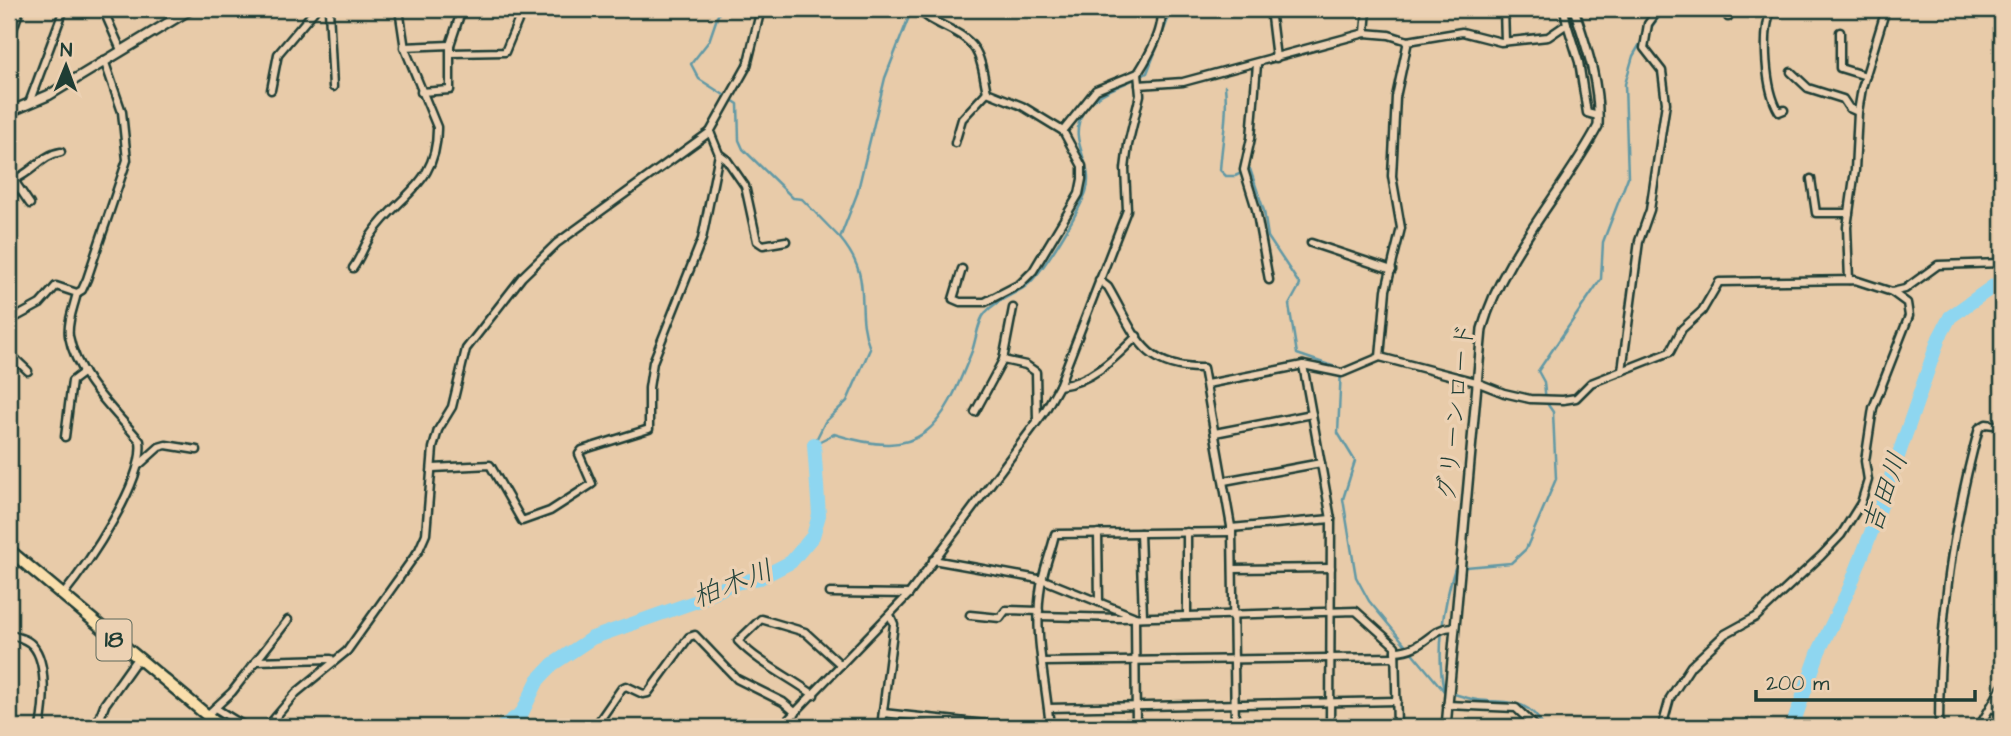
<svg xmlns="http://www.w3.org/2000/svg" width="2011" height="736" font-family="'Architects Daughter','Klee One',sans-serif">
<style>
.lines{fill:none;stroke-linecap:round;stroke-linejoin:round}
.stream{stroke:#6299a5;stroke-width:2.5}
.river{stroke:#8ed6f0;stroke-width:14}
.minor-casing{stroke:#1f3d34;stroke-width:11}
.tertiary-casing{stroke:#1f3d34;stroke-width:12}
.secondary-casing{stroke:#1f3d34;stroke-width:13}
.trunk-casing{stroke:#1f3d34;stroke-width:15}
.minor{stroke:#ecd1b3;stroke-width:6}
.tertiary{stroke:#ecd1b3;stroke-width:7}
.secondary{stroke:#ecd1b3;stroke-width:8}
.trunk{stroke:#f9deab;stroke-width:10}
.labels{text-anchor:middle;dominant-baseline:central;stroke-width:7;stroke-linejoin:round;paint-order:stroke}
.shield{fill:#ecd1b3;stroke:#5c695a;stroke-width:2}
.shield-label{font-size:24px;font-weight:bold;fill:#1f3d34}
.street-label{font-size:26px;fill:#1f3d34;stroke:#ecd1b3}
.water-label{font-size:28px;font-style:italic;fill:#25453d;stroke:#ecd1b3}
</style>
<rect width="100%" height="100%" fill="#e8cba9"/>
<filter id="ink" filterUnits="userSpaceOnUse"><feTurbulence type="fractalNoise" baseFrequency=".0143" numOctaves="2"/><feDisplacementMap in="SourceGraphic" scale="14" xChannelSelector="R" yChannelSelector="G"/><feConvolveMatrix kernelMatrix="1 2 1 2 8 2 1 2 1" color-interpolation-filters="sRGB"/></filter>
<g filter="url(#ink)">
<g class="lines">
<g class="stream">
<polyline points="720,9 709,41 691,64 699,79 738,104 739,140 743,149 793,198 802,199 840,238"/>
<polyline points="1650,29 1665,9"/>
<path d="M1225,86C1228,115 1222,141 1220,170L1226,176H1235L1250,169L1264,211L1268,237L1300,285L1289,305L1297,354L1341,369L1338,433L1355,461L1343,499L1356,577L1369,601L1444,691"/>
<path d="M814,444L834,434C923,462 941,430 972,351C976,340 978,320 986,312C996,300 1014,295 1026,286C1043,273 1078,213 1086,192C1096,163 1065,142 1084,111C1097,90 1127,85 1147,73L1172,9"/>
<path d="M814,444L825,422L847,401L870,349C853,306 876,281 840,238L857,194L885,78L912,9"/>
<path d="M1544,727C1526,696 1508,704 1477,700C1466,698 1455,694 1444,691C1436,653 1443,606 1455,568L1511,563L1526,549L1556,479L1553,412L1546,402L1544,382L1538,371L1601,279L1603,242L1628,177L1625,84L1633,56L1644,37"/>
</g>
<g class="river">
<polyline points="502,727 522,713 538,680 553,664 592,638 697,601 731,584 760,578 791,562 813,536 819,515 814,444"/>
<polyline points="1792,727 1819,651 1849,589 1876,520 1939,338 1950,317 2002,280"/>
</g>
<g class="minor-casing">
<g id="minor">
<polyline points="71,9 85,12 103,9 121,50"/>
<polyline points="329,9 333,87"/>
<path d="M918,9C935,28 967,29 978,55C983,66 984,80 987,92L1022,106L1063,131L1082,166V179L1079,194L1033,271L1020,284L985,302H960L953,299L962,269"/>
<polyline points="1270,9 1276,58"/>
<polyline points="1504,9 1505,41"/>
<polyline points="1638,9 1655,14"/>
<path d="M1771,9C1762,35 1765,89 1779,112L1784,110"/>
<polyline points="1728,17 1728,9"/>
<polyline points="1567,24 1579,62 1587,113 1598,116"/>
<polyline points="1840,32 1840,68 1866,76"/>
<polyline points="1365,33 1367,9"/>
<polyline points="9,41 20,9"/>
<polyline points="404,47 450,45"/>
<polyline points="451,53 505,52 523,9"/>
<polyline points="1257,64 1251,138 1244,170 1256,209 1269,280"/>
<polyline points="1791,72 1808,88 1843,99 1849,108 1858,112"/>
<polyline points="1139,85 1183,82 1365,33 1389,35 1408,41 1462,32 1501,42 1548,37 1567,24 1564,9"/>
<polyline points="271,90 278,54 316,9"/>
<polyline points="421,92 450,90 450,45 462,9"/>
<polyline points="29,103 64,9"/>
<path d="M1063,131L1096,90L1138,73C1147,59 1167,25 1160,9"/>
<polyline points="710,132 719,154 727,160 745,186 757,241 763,245 786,241"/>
<polyline points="955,143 962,119 987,92"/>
<polyline points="9,173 30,204"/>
<polyline points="1811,179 1816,213 1849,213"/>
<path d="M13,180C33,173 41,155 61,152"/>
<polyline points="1311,243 1392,270"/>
<path d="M353,268C361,257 364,245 372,234C399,194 438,185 437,127L405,49L399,9"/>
<path d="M1099,280L1108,287C1135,333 1141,369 1203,368L1232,532L1235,727"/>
<polyline points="1849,280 1847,227 1855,170 1858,112 1862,88 1886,9"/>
<polyline points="1892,292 1905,289 1938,265 2002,263"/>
<polyline points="77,293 82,290 87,279 127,160 122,112 104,60"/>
<path d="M9,321L40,304L56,286L77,293C74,307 67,322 69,336C76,376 115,411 140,441C146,480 87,565 62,596"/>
<polyline points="9,353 28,371"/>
<polyline points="1380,357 1386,290 1401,228 1392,176 1396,97 1408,41"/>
<polyline points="1003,360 1026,365 1036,372 1037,420"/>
<polyline points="1303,365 1331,519 1330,727"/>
<polyline points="1622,371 1639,241 1650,210 1666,103 1662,71 1644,48 1648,24 1659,9"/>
<polyline points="1207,384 1303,365 1342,373 1380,357 1476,382 1504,393 1530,399 1563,400 1576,398 1591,383 1670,352 1682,329 1702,311 1719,282 1855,280 1892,292 1907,303 1909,316 1873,408 1865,461 1868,480 1861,503 1841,535 1821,556 1756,617 1725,634 1691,666 1670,698 1662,727"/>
<path d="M1059,386C1092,382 1114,359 1137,336"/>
<polyline points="975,412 1003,360 1013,308"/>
<polyline points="1215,433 1312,414"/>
<polyline points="65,437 72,381 84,372"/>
<polyline points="139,465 159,447 166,445 197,450"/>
<polyline points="433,468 490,465 522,521 550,511 592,484 579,454 582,450 649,429 649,388 653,362 702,239 719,154"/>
<polyline points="1224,481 1321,463"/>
<polyline points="1231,528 1331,519"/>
<polyline points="1187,532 1187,615"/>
<polyline points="1098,533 1099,602"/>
<polyline points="1140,533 1143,616"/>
<polyline points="933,560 1044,580 1133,616"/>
<polyline points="1233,569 1331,568"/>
<polyline points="830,593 909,594"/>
<polyline points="970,615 1000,618 1006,610 1039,611"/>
<polyline points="1039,616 1121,618 1356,611 1395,646 1397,727"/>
<polyline points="1135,617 1136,727"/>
<path d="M9,634C17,637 28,639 33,646C48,663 44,707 40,727"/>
<path d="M1395,651C1427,650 1430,626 1455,627"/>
<polyline points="256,661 331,659"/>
<polyline points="1044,662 1395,657"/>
<path d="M814,695C788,676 760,664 738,641L761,619L805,632L841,665"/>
<polyline points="1447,705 1516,708 1536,727"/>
<polyline points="215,708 246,727"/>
<polyline points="1048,708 1397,701"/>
<polyline points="1990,708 2002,711"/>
<polyline points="883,713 1013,727"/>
<polyline points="206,716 232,692 288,620"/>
<polyline points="267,727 296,693 347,651 419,550 426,534 433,448 438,430 452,407 466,349 522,277 557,243 710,132 747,66 761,9"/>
<polyline points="595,727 622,688 626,686 643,694 648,693 689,637 695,635 737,679 783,702 796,713"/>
<polyline points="781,727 909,594 1045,411 1059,386 1127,210 1125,169 1128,145 1140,95 1138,73"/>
<polyline points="881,727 894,624 890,615"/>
<path d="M1050,727C1046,682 1034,636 1040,592C1042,572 1051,553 1055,534L1232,532"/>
<path d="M1939,727C1939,627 1952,525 1979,428L1986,424L2002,426"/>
<polyline points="1979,727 2002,687"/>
</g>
</g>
<g class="tertiary-casing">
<g id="tertiary">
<polyline points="96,727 105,704 137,659"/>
<path d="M1446,727L1482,329C1503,255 1562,194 1598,126C1600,84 1587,48 1574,9"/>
</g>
</g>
<g class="secondary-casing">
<polyline id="secondary" points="9,112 49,95 191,9"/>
</g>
<g class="trunk-casing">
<polyline id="trunk" points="9,550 221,727"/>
</g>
<use href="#minor" class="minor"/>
<use href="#tertiary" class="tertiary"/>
<use href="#secondary" class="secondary"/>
<use href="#trunk" class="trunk"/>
</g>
</g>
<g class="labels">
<rect class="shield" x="96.5" y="619.5" width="35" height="41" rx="5"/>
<g class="shield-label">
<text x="114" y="640">18</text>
</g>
<g class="street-label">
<text transform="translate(1456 412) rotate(-84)">グリーンロード</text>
</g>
<g class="water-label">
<text transform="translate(1885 493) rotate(-70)">吉田川</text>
<text transform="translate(733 584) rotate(-21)">柏木川</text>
</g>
</g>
<rect width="2011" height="736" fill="none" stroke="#ecd1b3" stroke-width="35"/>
<rect x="18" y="18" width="1976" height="701" fill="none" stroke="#1f3d34" stroke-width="2.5" filter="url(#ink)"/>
<g transform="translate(66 66) rotate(1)" stroke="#ecd1b3" stroke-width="5" paint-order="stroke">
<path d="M0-5L12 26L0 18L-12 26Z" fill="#1f3d34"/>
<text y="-10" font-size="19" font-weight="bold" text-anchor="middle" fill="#1f3d34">N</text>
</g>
<path d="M1756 690v10h219v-10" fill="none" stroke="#1f3d34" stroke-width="3.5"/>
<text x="1766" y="690" font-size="21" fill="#1f3d34" stroke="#ecd1b3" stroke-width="5" paint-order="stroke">200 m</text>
</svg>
